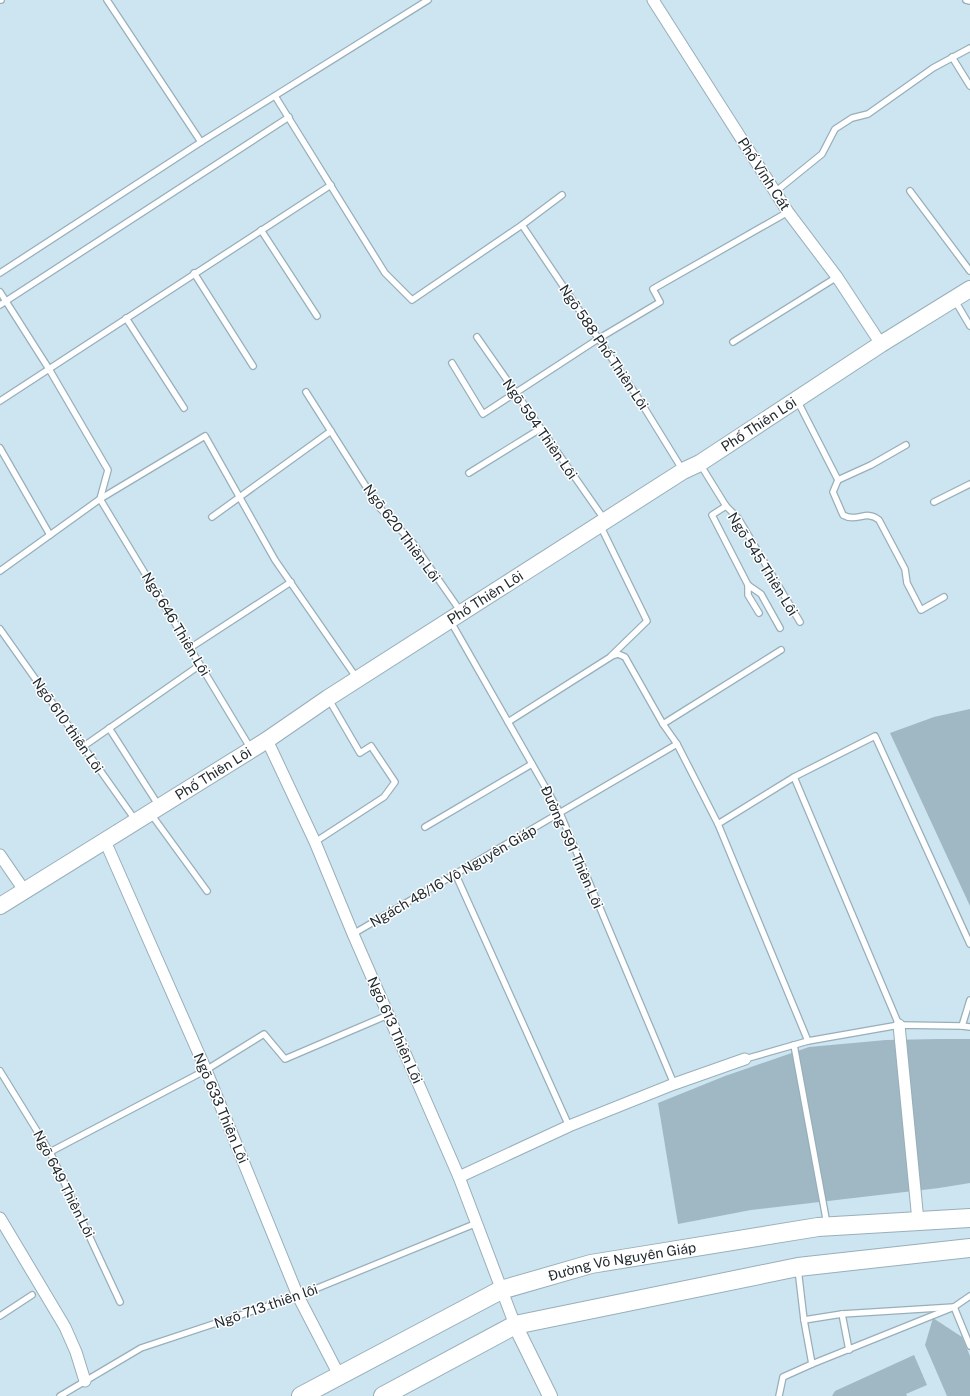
<svg xmlns="http://www.w3.org/2000/svg" width="970" height="1396" font-family="'Public Sans',sans-serif">
<style>
.building{fill:#a0b8c3}
.lines{fill:none;stroke-linecap:round;stroke-linejoin:round}
.service-casing{stroke:#98afba;stroke-width:8}
.minor-casing{stroke:#98afba;stroke-width:13}
.tertiary-casing{stroke:#98afba;stroke-width:16}
.secondary-casing{stroke:#98afba;stroke-width:18}
.primary-casing{stroke:#98afba;stroke-width:20}
.service{stroke:#fff;stroke-width:5.5}
.minor{stroke:#fff;stroke-width:11}
.tertiary{stroke:#fff;stroke-width:14}
.secondary{stroke:#fff;stroke-width:16}
.primary{stroke:#fff;stroke-width:18}
.labels{text-anchor:middle;dominant-baseline:central;stroke-width:3;stroke-linejoin:round;paint-order:stroke}
.street-label{font-size:14px;fill:#222b30;stroke:#fff}
</style>
<rect width="100%" height="100%" fill="#cce5f1"/>
<g class="building">
<polygon points="970,709 970,906 890,733 934,717"/>
<polygon points="940,1039 970,1039 970,1183 939,1188 751,1210 678,1224 658,1103 725,1076 809,1047 886,1040"/>
<polygon points="933,1318 962,1337 970,1356 970,1396 947,1396 925,1345"/>
<polygon points="914,1355 927,1385 906,1394 907,1396 832,1396 835,1391"/>
</g>
<g class="lines">
<g class="service-casing">
<g id="service">
<polyline points="0,0 1,0"/>
<polyline points="107,0 201,142"/>
<polyline points="966,0 970,1"/>
<polyline points="952,57 970,86"/>
<polyline points="275,96 385,273 412,300 522,225 562,195"/>
<polyline points="910,191 970,271"/>
<polyline points="775,192 822,154 835,129 852,118 868,114 933,68 970,48"/>
<polyline points="522,225 637,396 682,469"/>
<polyline points="261,230 317,316"/>
<polyline points="0,273 201,142 428,0"/>
<polyline points="194,273 253,366"/>
<polyline points="0,292 49,369 108,470 100,499 251,749"/>
<polyline points="954,299 970,326"/>
<polyline points="0,305 289,117"/>
<polyline points="126,318 184,408"/>
<polyline points="477,337 604,519"/>
<polyline points="733,342 837,277"/>
<polyline points="452,363 483,414 598,339 660,302 653,289 788,212"/>
<polyline points="306,392 379,507 413,543 461,612"/>
<path d="M797,400L838,480L833,492L843,515C857,523 866,509 879,520L905,569L907,583L921,610L944,597"/>
<polyline points="0,401 331,185"/>
<polyline points="0,448 50,535"/>
<polyline points="700,464 726,506 738,518 800,622"/>
<polyline points="469,473 540,429"/>
<polyline points="838,480 871,465 906,445"/>
<polyline points="934,502 970,484"/>
<polyline points="726,506 712,515 748,585 761,594 780,628"/>
<polyline points="212,517 331,431"/>
<polyline points="600,525 647,621 611,656"/>
<polyline points="0,571 100,499 205,436 275,560 356,677"/>
<polyline points="748,585 748,595 759,613"/>
<polyline points="451,622 560,813 674,1084"/>
<polyline points="0,629 136,821"/>
<polyline points="190,648 291,582"/>
<polyline points="508,722 612,656 618,654 625,657 663,724 677,744 718,824 808,1041"/>
<polyline points="663,724 781,650"/>
<polyline points="109,728 159,806"/>
<polyline points="84,746 200,665"/>
<polyline points="794,777 899,1025"/>
<polyline points="151,814 207,891"/>
<polyline points="718,824 794,777 875,736 970,944"/>
<polyline points="425,827 532,764"/>
<polyline points="315,842 384,797 395,782 371,746 360,753 328,698"/>
<polyline points="455,873 569,1126"/>
<polyline points="353,934 677,744"/>
<polyline points="962,1026 970,1027"/>
<polyline points="794,1045 827,1224"/>
<polyline points="745,1059 808,1041 899,1025 962,1026 970,1000"/>
<polyline points="0,1071 50,1152 120,1302"/>
<polyline points="50,1152 206,1070 264,1034 285,1059 388,1015"/>
<polyline points="842,1314 849,1350"/>
<polyline points="0,1316 32,1295"/>
<polyline points="804,1320 842,1314 954,1307 970,1346"/>
<polyline points="812,1364 954,1307 970,1296"/>
<polyline points="60,1396 141,1348 298,1296 477,1223"/>
<polyline points="779,1396 783,1377 812,1364 804,1320 798,1269"/>
</g>
</g>
<g class="minor-casing">
<g id="minor">
<polyline points="653,0 788,212 837,277 881,344"/>
<polyline points="267,740 315,842 353,934 459,1177 515,1325"/>
<polyline points="105,841 206,1070 298,1296 339,1375"/>
<polyline points="0,855 24,890"/>
<polyline points="899,1025 918,1221"/>
<polyline points="459,1177 569,1126 674,1084 745,1059"/>
<polyline points="0,1218 65,1327 76,1352 85,1381"/>
</g>
</g>
<g class="tertiary-casing">
<polyline id="tertiary" points="515,1325 550,1396"/>
</g>
<g class="secondary-casing">
<g id="secondary">
<path id="s1" d="M0,906L267,740L328,698L683,471L700,463L881,344L970,289"/>
</g>
</g>
<g class="primary-casing">
<g id="primary">
<path id="s2" d="M301,1396L501,1290L591,1264L818,1227L970,1218"/>
<polyline points="383,1396 515,1325 798,1267 970,1248"/>
</g>
</g>
<use href="#service" class="service"/>
<use href="#minor" class="minor"/>
<use href="#tertiary" class="tertiary"/>
<use href="#secondary" class="secondary"/>
<use href="#primary" class="primary"/>
</g>
<g class="labels">
<g class="street-label">
<text transform="translate(764 174) rotate(57)">Phố Vĩnh Cát</text>
<text transform="translate(604 347) rotate(56)">Ngõ 588 Phố Thiên Lôi</text>
<text stroke="none"><textPath href="#s1" startOffset="899">Phố Thiên Lôi</textPath></text>
<text transform="translate(540 429) rotate(55)">Ngõ 594 Thiên Lôi</text>
<text transform="translate(402 533) rotate(53)">Ngõ 620 Thiên Lôi</text>
<text transform="translate(763 564) rotate(58)">Ngõ 545 Thiên Lôi</text>
<text stroke="none"><textPath href="#s1" startOffset="575">Phố Thiên Lôi</textPath></text>
<text transform="translate(176 624) rotate(59)">Ngõ 646 Thiên Lôi</text>
<text transform="translate(68 725) rotate(55)">Ngõ 610 thiên Lôi</text>
<text stroke="none"><textPath href="#s1" startOffset="251">Phố Thiên Lôi</textPath></text>
<text transform="translate(572 847) rotate(66)">Đường 591 Thiên Lôi</text>
<text transform="translate(453 876) rotate(-30)">Ngách 48/16 Vô Nguyên Giáp</text>
<text transform="translate(395 1030) rotate(66)">Ngõ 613 Thiên Lôi</text>
<text transform="translate(221 1108) rotate(67)">Ngõ 633 Thiên Lôi</text>
<text transform="translate(64 1184) rotate(63)">Ngõ 649 Thiên Lôi</text>
<text stroke="none"><textPath href="#s2" startOffset="351">Đường Võ Nguyên Giáp</textPath></text>
<text transform="translate(266 1306) rotate(-19)">Ngõ 713 thiên lôi</text>
</g>
</g>
</svg>
